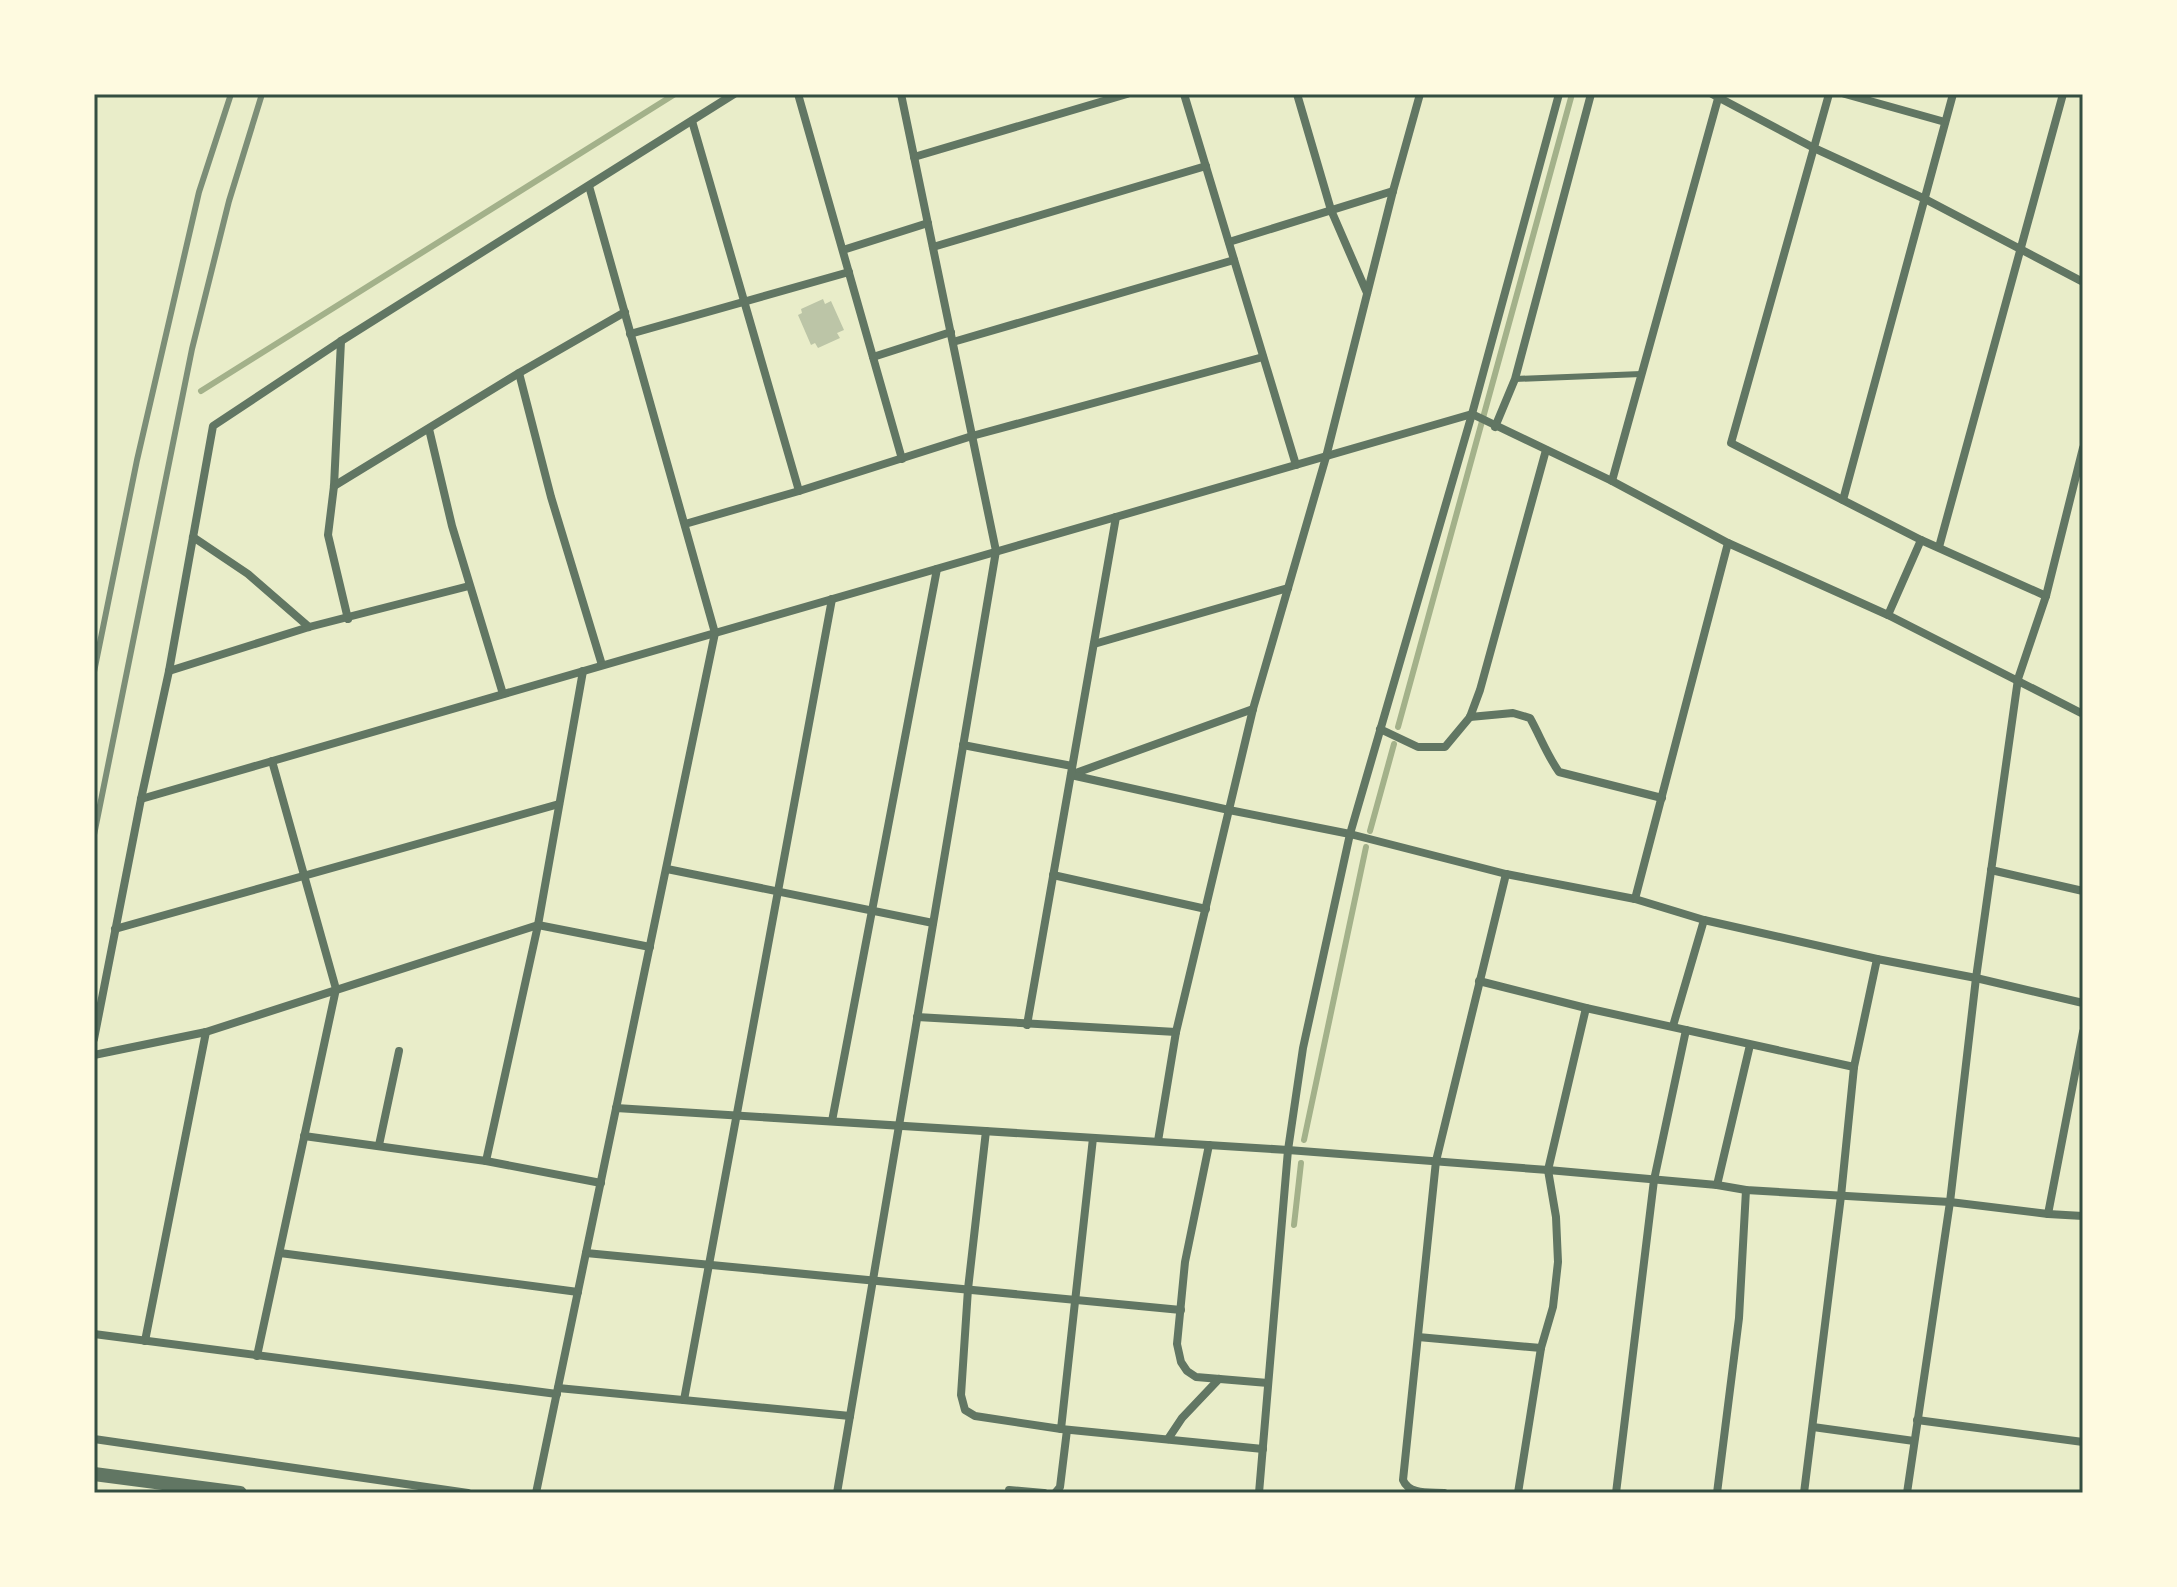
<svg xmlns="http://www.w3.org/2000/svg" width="2177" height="1587" font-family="Montserrat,sans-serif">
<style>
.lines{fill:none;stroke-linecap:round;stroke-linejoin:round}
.stream{stroke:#a3b18a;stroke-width:6}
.building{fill:#bcc5a7}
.service{stroke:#617663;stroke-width:6}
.minor{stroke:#617663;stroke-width:8}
.tertiary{stroke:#617663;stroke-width:14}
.rail{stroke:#7c8e77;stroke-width:6}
.neatline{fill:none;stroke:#344e41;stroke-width:3}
</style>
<rect width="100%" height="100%" fill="#e9edc9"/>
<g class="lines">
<g class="stream">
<polyline points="201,391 675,94"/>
<polyline points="1398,727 1572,94"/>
<polyline points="1370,831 1394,744"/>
<polyline points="1304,1140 1366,847"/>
<polyline points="1294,1225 1301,1163"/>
</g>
</g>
<polygon class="building" points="823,299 825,304 831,301 844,330 837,333 840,338 818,348 815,343 811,345 798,315 802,313 801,309"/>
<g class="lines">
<polyline class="service" points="1515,379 1641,374"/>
<g class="minor">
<polyline points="798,94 902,459"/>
<polyline points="1184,94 1296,465"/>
<polyline points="1297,94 1331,210 1367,293"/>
<polyline points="1712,94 1814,148 1925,199 2083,282"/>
<polyline points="1829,94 1731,443 1921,540 2046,596"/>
<polyline points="1845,94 1945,122"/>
<polyline points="692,121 799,491"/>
<polyline points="914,157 1127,94"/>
<polyline points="1229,242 1393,191"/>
<polyline points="933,247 1206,166"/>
<polyline points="843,250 928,223"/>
<polyline points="630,334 849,272"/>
<polyline points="341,341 334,486 328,535 348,619"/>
<polyline points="953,342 1234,260"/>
<polyline points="873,357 951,332"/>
<polyline points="519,373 551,497 602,665"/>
<polyline points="1495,427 1515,379 1591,94"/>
<polyline points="429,429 452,526 503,694"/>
<polyline points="1612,481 1719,95"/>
<polyline points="334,486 519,373 625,312"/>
<polyline points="1843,500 1953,94"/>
<polyline points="685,524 799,491 972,436 1263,357"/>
<polyline points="193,537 248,574 309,627"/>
<polyline points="1939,547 2063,94"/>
<polyline points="1888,615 1921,540"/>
<polyline points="1094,644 1288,588"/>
<polyline points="169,671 309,627 469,586"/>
<path d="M1470,717L1513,713L1530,718C1540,736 1547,755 1559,772L1662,798"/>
<polyline points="1380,729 1418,747 1445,747 1470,717 1480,690 1546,450"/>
<polyline points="963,745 1072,766"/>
<polyline points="1073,774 1253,709"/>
<polyline points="1071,775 1229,810 1350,834 1506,874 1635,899 1704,920 1877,959 1976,978 2083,1003"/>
<polyline points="141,799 1472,414 1612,481 1728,543 1888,615 2083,714"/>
<polyline points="667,869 933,923"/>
<polyline points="1991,870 2083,891"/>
<polyline points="1053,875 1206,909"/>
<polyline points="1635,899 1728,543"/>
<polyline points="115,929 559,804"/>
<polyline points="1479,981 1586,1008 1854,1067"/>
<polyline points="917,1017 1176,1032"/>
<polyline points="1027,1025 1116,517"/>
<polyline points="1673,1026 1704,920"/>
<polyline points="94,1039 141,799 169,671 213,426 341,341 734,94"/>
<polyline points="94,1055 206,1032 538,925 650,947"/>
<polyline points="616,1108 1288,1150 1548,1170 1717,1185 1746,1190 1950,1202 2048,1214 2083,1216"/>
<polyline points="832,1121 937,569"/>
<polyline points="986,1131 968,1289 961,1395 965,1410 975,1416 1061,1429 1093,1138"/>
<polyline points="304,1136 486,1161 601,1183"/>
<polyline points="1158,1141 1176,1032 1253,709 1326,457 1393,191 1420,94"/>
<polyline points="379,1145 399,1051"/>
<polyline points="1209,1145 1185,1262 1177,1344 1181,1362 1187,1371 1196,1377 1268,1383"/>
<polyline points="486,1161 538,925 583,671"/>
<polyline points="1717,1185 1750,1045"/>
<polyline points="2048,1214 2083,1032"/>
<polyline points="280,1253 578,1292"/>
<polyline points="586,1253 1181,1310"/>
<polyline points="94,1334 557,1394"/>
<polyline points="1418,1337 1541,1348"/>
<polyline points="145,1341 206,1032"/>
<polyline points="257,1356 336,989 272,761"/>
<polyline points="558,1388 850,1416"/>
<polyline points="684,1400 832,599"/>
<polyline points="1917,1420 2083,1442"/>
<polyline points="1813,1427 1914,1441"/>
<polyline points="1061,1429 1263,1449"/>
<polyline points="94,1439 468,1493"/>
<polyline points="1168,1439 1182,1418 1219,1379"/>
<polyline points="1009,1490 1044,1493"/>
<polyline points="536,1493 715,633 589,186"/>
<polyline points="837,1493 996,551 901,94"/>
<polyline points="1055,1493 1060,1487 1067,1430"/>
<polyline points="1259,1493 1288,1150 1303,1048 1350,834 1472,414 1559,94"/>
<path d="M1444,1493C1430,1492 1409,1495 1403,1480L1436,1161L1506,874"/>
<polyline points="1518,1493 1541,1348 1553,1307 1558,1262 1556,1217 1548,1170 1586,1008"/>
<polyline points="1616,1493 1654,1180 1686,1030"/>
<polyline points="1717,1493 1739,1318 1746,1190"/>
<polyline points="1804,1493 1841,1196 1854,1067 1877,959"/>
<polyline points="1907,1493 1950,1202 1976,978 2018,679 2046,596 2083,448"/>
</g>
<polyline class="tertiary" points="94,1474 240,1493"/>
<g class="rail">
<polyline points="94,672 137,460 199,192 231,94"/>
<polyline points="94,835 192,349 229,201 262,94"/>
</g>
</g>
<rect width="2177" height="1587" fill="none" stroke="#fefae0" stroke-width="192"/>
<rect x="96" y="96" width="1985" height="1395" class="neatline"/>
</svg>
